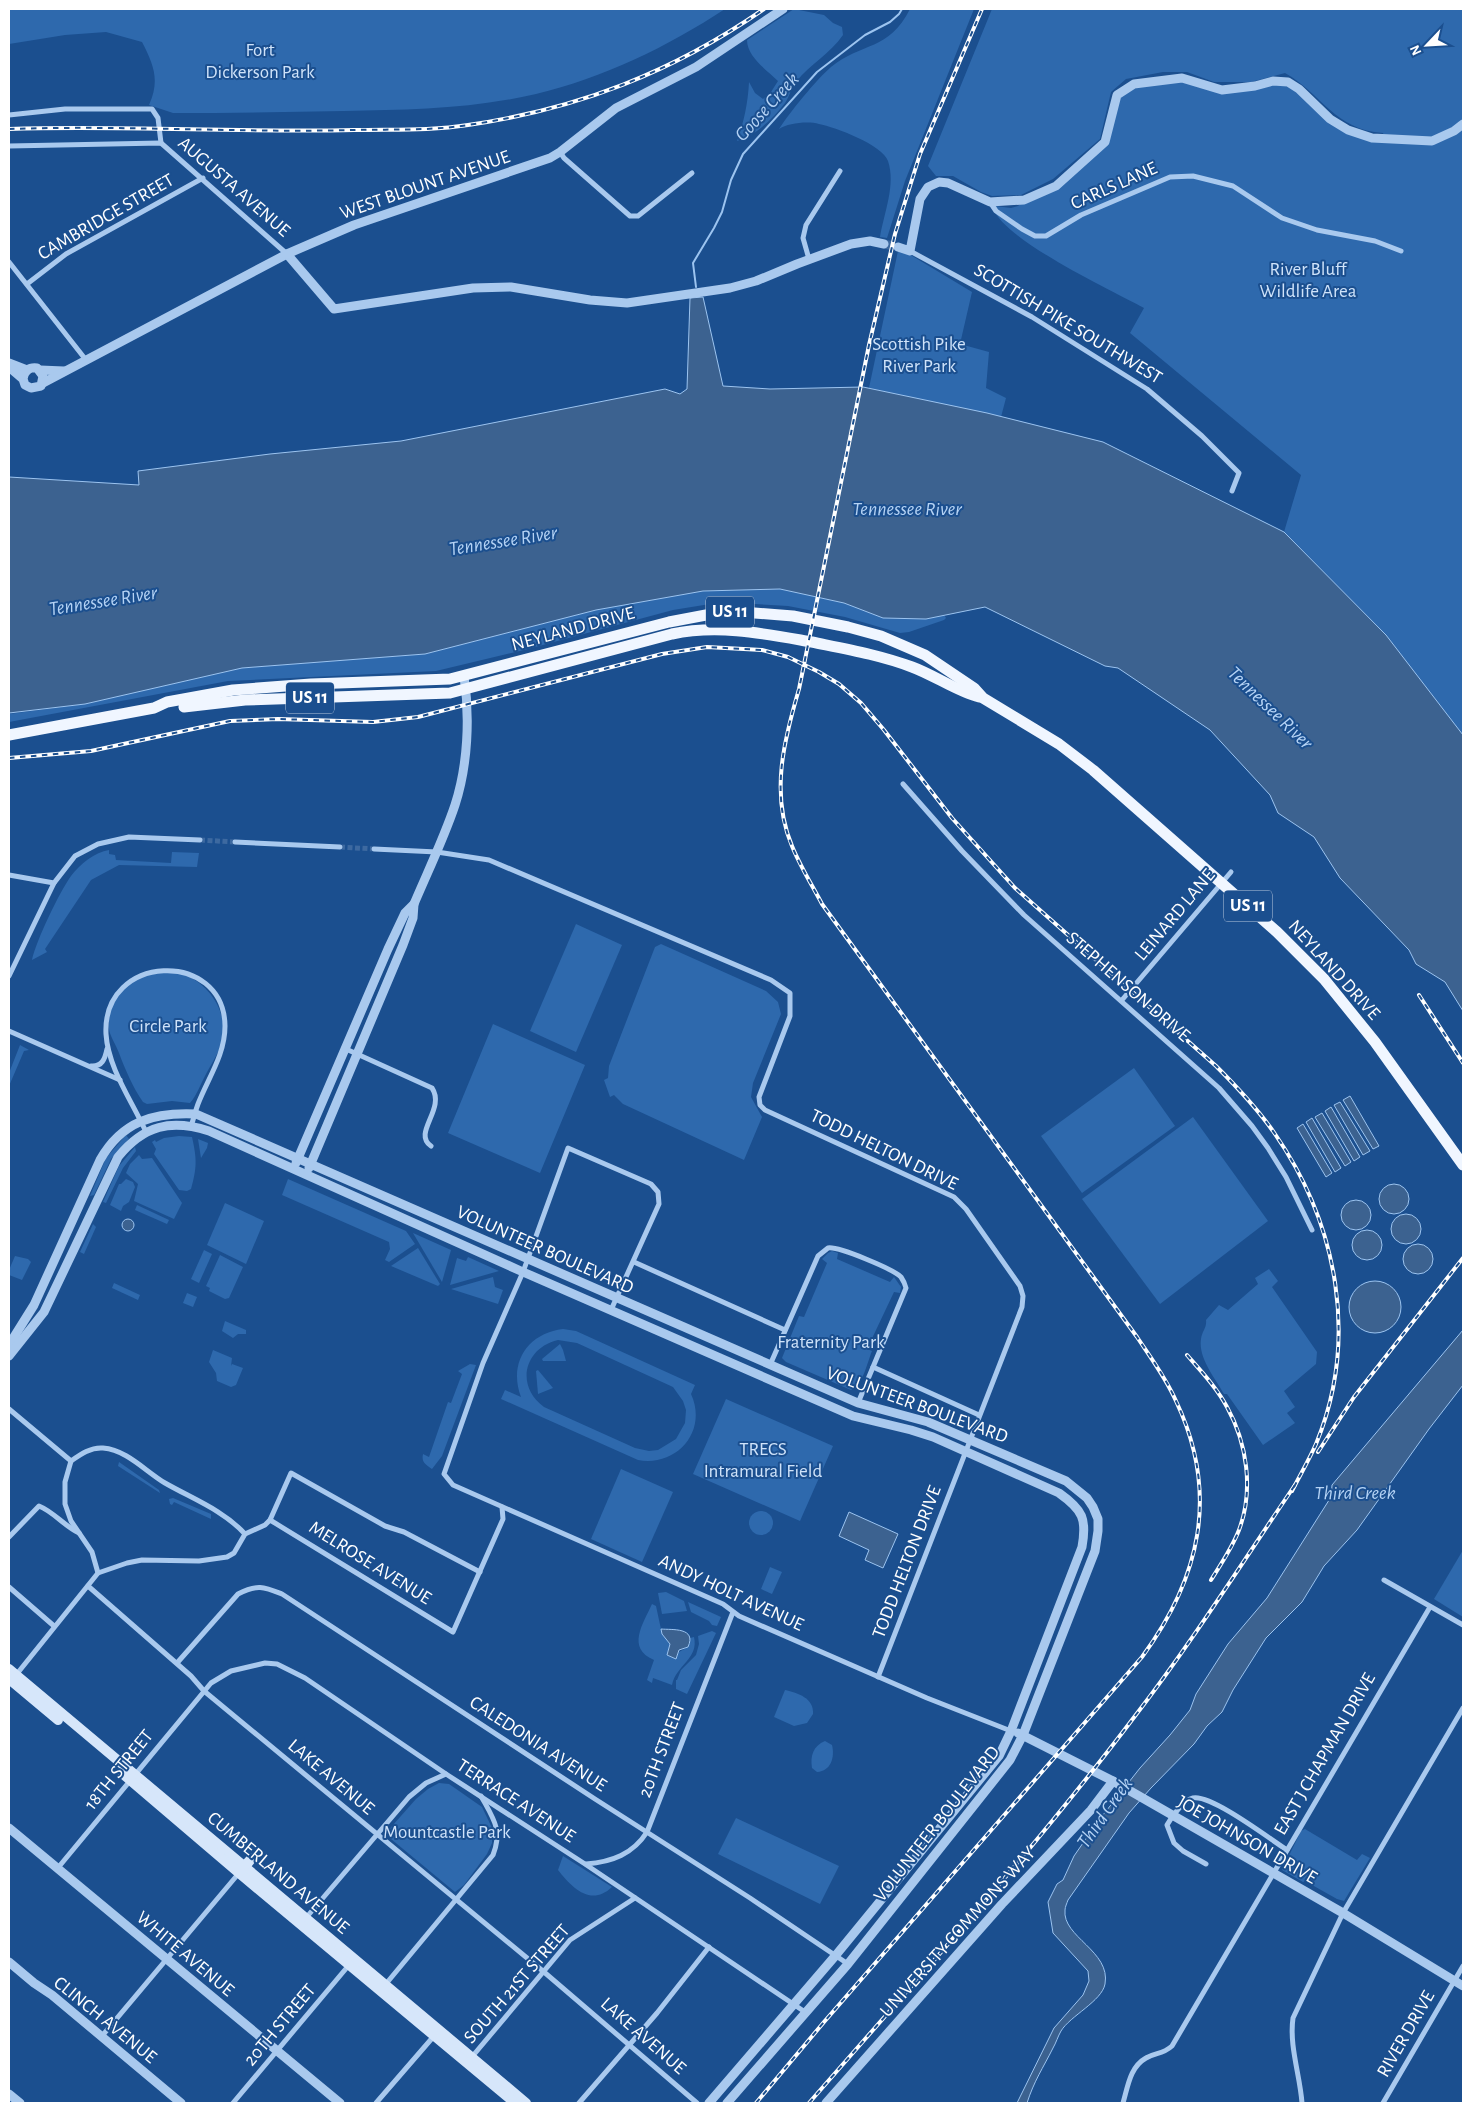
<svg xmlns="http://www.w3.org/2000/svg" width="1472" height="2112" font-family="'Alegreya Sans',sans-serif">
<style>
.green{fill:#2e69ad;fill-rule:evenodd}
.water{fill:#3c6290;stroke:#9cc4f0}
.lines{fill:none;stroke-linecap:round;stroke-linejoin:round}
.stream{stroke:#9cc4f0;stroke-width:2}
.minor-tunnel{stroke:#3d69a0;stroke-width:5;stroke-dasharray:5 2.5;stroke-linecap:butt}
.tertiary-tunnel{stroke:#3d69a0;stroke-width:9;stroke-dasharray:9 4.5;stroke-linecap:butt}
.minor{stroke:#a9c9ee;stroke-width:5}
.tertiary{stroke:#a9c9ee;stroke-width:9}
.secondary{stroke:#d6e6fa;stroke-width:10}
.primary{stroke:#f0f6ff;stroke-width:11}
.rail-casing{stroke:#fff;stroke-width:4}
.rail{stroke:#1b4f8f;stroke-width:2;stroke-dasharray:5.5;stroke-linecap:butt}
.labels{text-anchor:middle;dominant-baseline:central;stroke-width:4;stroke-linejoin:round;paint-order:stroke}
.shield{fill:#1b4f8f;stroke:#bbcadd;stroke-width:1}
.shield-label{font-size:18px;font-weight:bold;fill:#fff}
.park-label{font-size:19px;fill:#cfe3fa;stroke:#1b4f8f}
.street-label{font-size:19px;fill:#fff;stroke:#1b4f8f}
.water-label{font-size:20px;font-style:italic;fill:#b5d3f5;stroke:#1b4f8f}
</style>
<rect width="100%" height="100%" fill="#1b4f8f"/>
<g class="green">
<path d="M9,9H725C667,47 603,78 536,94C472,109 408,110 344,111C287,112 230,113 173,113L149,105C160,81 154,65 142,42L106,32L65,35L9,44Z"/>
<path d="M794,9L824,15L833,23L842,27L843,35C830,54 810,64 796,82C791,87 790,96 785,103C773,119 756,135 737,141C744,122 748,102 749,82L755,93L763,99L771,92L778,81C767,70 747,57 747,40Z"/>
<path d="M910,9H974L905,181L887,238L880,237C884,213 896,185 888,161C883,145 835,127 819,124C808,121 788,123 779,129C790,112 816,80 831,67C862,42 889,51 910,9Z"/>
<path d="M992,9H1463V735L1386,635L1284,532L1301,475L1130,333L1144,308C1109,289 1008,242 993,209L995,206L1011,208L1018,206L1024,200L1047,189L1105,142L1117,95L1128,87L1182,78L1222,90L1288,82L1348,130L1385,138L1383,133C1335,130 1322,94 1285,73L1251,82H1214L1187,72H1163L1126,79L1111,92L1100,139L1053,179L1021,195L992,196L981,192L953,176H936L928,166Z"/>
<polygon points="898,251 909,254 972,292 960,344 989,352 986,388 1006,398 1001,417 869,388"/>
<polygon points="780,589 844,603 883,618 926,619 944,615 946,618 944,620 909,632 900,633 845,617 788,606 736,603 710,604 673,610 524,650 436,671 228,681 9,722 9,714 85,704 242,668 425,654 596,610 703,591"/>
<path d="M109,850V854L115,855L116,860L171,863L172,852L199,853L197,867L119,865L91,880L45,949L47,952L32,960C36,941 60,891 71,876C80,864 95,852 109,850Z"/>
<polygon points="576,924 622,945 576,1052 530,1031"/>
<polygon points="661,944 766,991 778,1002 781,1014 753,1083 751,1097 762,1117 744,1160 623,1104 614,1095 610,1097 604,1080 608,1078 609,1066 655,947"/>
<path d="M148,973C159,973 174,970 183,974C210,984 231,1015 221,1045C217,1056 210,1066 205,1076C200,1085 197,1095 190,1103L172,1101L147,1104L143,1102C133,1088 125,1069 119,1053C117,1047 109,1034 109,1029C106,1003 126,983 148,973Z"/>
<polygon points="493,1024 585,1065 540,1173 448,1133"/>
<polygon points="20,1045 29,1050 24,1051 9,1086 9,1073"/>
<polygon points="1134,1068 1175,1126 1082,1193 1041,1136"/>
<polygon points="1193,1117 1268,1221 1160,1304 1082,1199"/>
<polygon points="126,1135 129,1139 111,1159 94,1195 90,1196 106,1158"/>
<path d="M179,1136L192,1137C197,1159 197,1168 191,1189L187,1191L179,1190L154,1154L156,1149L152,1142L155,1140L156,1142L164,1138Z"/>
<polygon points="198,1139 208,1143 207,1148 201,1158"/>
<polygon points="135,1147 136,1151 123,1168 106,1203 103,1202 119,1166"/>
<polygon points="139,1155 142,1159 152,1158 182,1203 174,1219 134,1201 138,1184 126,1173 130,1164"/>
<polygon points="126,1179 133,1182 135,1187 129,1202 123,1206 121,1211 110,1205 119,1184 121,1184"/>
<polygon points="288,1179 406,1231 415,1244 389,1262 385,1260 390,1249 389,1242 282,1195"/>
<polygon points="225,1203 264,1221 246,1264 207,1245"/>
<polygon points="137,1205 169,1220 167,1224 135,1210"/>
<polygon points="93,1224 96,1227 84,1254 80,1252"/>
<polygon points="413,1233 451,1250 442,1282"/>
<polygon points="418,1248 440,1284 438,1286 391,1266"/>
<polygon points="204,1250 212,1254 199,1283 191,1279"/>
<path d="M832,1251L838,1253L837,1259L890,1282L894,1277L901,1287L900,1293L894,1292L867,1349L872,1351C867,1363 863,1385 851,1390L786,1362L782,1358L799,1316L804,1317L827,1263L822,1259L828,1253Z"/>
<polygon points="220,1255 243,1267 229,1298 225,1299 209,1291 210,1288 206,1286"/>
<polygon points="15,1256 28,1259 31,1262 22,1280 9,1275 9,1270"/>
<polygon points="468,1257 499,1271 450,1285 457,1258 466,1261"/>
<path d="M1269,1269L1278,1281L1272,1287L1317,1352L1316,1364L1284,1391L1295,1407L1287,1413L1295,1423L1263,1445L1227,1394H1224C1215,1378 1198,1358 1201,1339C1202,1331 1207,1328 1206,1320L1219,1305L1228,1310L1258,1284L1255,1278Z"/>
<polygon points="493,1277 495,1287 503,1290 498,1304 451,1289"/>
<polygon points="114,1283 140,1295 138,1300 112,1288"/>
<polygon points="187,1293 197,1297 193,1307 183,1303"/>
<polygon points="225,1321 246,1330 246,1334 238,1334 233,1338 222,1331"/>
<path d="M563,1329L576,1331L695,1385L691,1394C708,1431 677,1467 638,1460L501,1399L505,1390L521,1397C508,1363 528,1333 563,1329ZM558,1340L577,1343L673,1387L683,1401L686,1410L685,1423L676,1439L658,1450L649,1451L635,1448L544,1407C515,1386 524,1348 558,1340Z"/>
<polygon points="560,1344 563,1350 566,1361 543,1361 542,1359"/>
<polygon points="213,1350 232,1358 231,1366 232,1364 243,1368 236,1385 231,1387 217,1381 216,1373 209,1362"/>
<path d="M470,1364L476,1365L442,1456L432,1469C426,1465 421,1462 423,1454L429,1457L448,1402L451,1403L462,1374L458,1371Z"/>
<polygon points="538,1370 553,1388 538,1394 536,1371"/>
<polygon points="726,1399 833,1446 800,1521 693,1474"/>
<polygon points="119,1462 159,1490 160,1493 118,1466"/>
<polygon points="621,1469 673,1492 642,1562 591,1539"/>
<polygon points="173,1498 211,1514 211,1519 174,1502 172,1505 170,1504 169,1499"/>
<circle cx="761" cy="1523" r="12"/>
<polygon points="1463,1550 1463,1617 1434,1599"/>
<polygon points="770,1567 782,1572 772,1594 761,1589"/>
<polygon points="666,1592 684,1601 687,1611 662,1614 658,1593"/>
<polygon points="688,1602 721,1617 717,1626 712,1625 709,1621 691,1612"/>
<path d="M652,1604L656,1606L662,1634L670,1644L667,1655L676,1659L679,1652L688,1647L690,1638L694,1637C699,1659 676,1665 672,1685L653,1678L652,1683L647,1680L654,1660C626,1648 643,1624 652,1604Z"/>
<polygon points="712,1631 716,1633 687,1694 676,1689 676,1680 677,1680 681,1670 696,1655 699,1644 698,1636"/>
<path d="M785,1690C798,1693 814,1698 813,1714L807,1723L794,1726L774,1717Z"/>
<path d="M825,1741L832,1745C835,1757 831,1771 817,1772L812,1768C810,1756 813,1746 825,1741Z"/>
<polygon points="439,1783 449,1784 482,1807 492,1828 492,1843 487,1854 464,1885 455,1892 385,1834 416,1799 428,1789"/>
<polygon points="736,1818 839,1866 820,1904 718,1854"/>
<polygon points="1305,1829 1357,1860 1362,1854 1370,1858 1344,1901 1337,1899 1305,1881 1303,1882 1282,1870 1301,1831"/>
<path d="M563,1856L612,1887C591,1907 572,1888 558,1870Z"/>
</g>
<g class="water">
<polygon points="703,297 723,386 770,389 863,387 987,413 1103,442 1284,532 1386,635 1463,735 1463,1011 1445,982 1416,964 1409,950 1340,878 1314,837 1278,813 1270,795 1210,730 1118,668 1105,666 985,607 926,619 883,618 844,603 780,589 703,591 596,610 425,654 242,668 85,704 9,713 9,477 139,485 138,471 270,454 401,441 665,389 680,394 687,389 690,298"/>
<polygon points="1350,1096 1379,1146 1373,1149 1343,1100"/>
<polygon points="1340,1102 1370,1151 1363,1155 1334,1105"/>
<polygon points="1331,1107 1360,1157 1354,1161 1325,1111"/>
<polygon points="1322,1113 1351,1162 1345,1166 1315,1117"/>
<polygon points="1312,1118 1341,1168 1335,1172 1306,1122"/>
<polygon points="1303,1124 1332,1173 1326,1177 1297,1128"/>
<circle cx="1394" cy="1199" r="15"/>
<circle cx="1356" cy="1215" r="15"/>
<circle cx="1406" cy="1229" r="15"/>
<circle cx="128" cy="1225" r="6"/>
<circle cx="1367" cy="1245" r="15"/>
<circle cx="1418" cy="1259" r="15"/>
<circle cx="1375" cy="1307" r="26"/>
<path d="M1463,1330V1385L1429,1429L1357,1530L1324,1566L1302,1602L1266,1638L1233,1690L1222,1712L1207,1726L1194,1744L1151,1788L1129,1813L1068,1900C1067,1903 1065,1907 1065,1910C1062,1937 1111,1951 1105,1984C1102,2001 1070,2016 1061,2031C1058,2036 1056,2043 1053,2048C1043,2068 1034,2081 1027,2103H1017L1054,2028L1083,1995L1089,1981L1088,1971L1053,1933L1048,1902L1057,1884L1063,1880L1074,1856L1099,1820L1140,1768L1170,1735L1190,1710L1196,1694L1228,1644L1267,1598L1331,1497L1332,1485Z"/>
<polygon points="849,1512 898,1534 883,1568 865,1560 869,1550 839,1536"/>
<path d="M661,1629C672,1630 697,1627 688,1647L679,1650L676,1659L667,1655L670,1644L662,1634Z"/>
</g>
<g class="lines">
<polyline class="stream" points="696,287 693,263 714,228 722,212 731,180 743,154 817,72 865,35 890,22 899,14 902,9"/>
<g class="minor-tunnel">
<polyline points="200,840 235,842"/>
<polyline points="340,847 374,849"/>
</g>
<polyline class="tertiary-tunnel" points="884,244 898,247"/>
<g class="minor">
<polyline points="9,115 65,109 152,109 158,118 161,143"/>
<polyline points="9,146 161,143 287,254"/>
<polyline points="560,152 564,158 630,216 638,216 692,173"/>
<polyline points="990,202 996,211 1022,229 1035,236 1046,236 1081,215 1170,177 1193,176 1233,186 1282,218 1317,230 1375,241 1401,251"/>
<polyline points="910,251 1032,317 1147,389 1202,436 1239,473 1232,491"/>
<polyline points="809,259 803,238 806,225 840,171"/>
<polyline points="9,262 86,360"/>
<polyline points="27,284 66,254 203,178"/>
<polyline points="903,784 962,851 1024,915 1219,1088 1252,1126 1268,1148 1286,1177 1312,1230"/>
<polyline points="235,842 340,847"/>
<polyline points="374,849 437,852 489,860 771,980 790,993 790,1016 759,1097 760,1105 765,1110 954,1197 966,1209 1020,1286 1023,1296 1022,1307 878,1677"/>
<polyline points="9,875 54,883"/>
<polyline points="9,976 54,883 75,856 98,844 129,837 200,840"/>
<polyline points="1122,1000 1231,872"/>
<polyline points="9,1031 120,1080"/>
<path d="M346,1049L432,1088C446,1109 412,1133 431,1146"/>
<path d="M91,1066C102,1067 105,1059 107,1049"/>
<path d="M146,1132C132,1101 108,1068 106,1034C102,953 224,949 225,1026C225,1055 208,1078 198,1104C195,1112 194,1118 191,1126"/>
<polyline points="634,1262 785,1330"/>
<polyline points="611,1310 659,1204 658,1192 651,1184 568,1148 523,1272 483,1363 444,1474 453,1485 723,1604 739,1616 927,1698 1011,1731"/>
<path d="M770,1365L818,1256L828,1248C838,1246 893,1269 901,1277C903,1280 905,1284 906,1288L858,1403"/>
<polyline points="873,1367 979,1415"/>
<polyline points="9,1409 71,1461"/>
<path d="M71,1461C81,1454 91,1447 103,1448C127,1450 145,1471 165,1483C193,1499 223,1510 245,1534"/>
<polyline points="71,1461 65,1482 65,1504 71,1521 92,1552 98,1573"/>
<polyline points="270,1520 453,1632 503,1519 502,1507"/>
<path d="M9,1537L39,1506C54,1512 64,1526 79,1533"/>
<polyline points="1384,1580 1463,1625"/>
<polyline points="88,1586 191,1676 204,1691 544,1972 697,2103"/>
<polyline points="9,1587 54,1626"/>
<path d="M177,1663L238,1594C257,1584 264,1587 282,1594L595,1799L750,1898L848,1964"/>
<polyline points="16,1675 98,1573 127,1563 142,1560 199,1561 227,1557 234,1553 245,1534 265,1525 270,1520 291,1473 385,1526 404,1532 480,1572"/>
<path d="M586,1864C612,1862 633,1854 647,1832L733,1612"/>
<path d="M1206,1864L1183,1851L1174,1843L1167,1825C1172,1816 1183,1801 1193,1798C1211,1794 1270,1839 1287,1850"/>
<polyline points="57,1869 211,1683 231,1671 265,1663 277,1664 305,1678 446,1774 585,1864 805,2012"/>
<polyline points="305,1919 409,1797 426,1783 446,1774"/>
<path d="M385,1985L493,1855C503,1830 493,1818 481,1796"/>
<polyline points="102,2036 239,1873"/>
<polyline points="471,2058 570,1940 635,1898"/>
<polyline points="233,2103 349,1965"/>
<polyline points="376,2103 434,2036"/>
<polyline points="579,2103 657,2013 709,1947"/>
<path d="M1123,2103C1128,2086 1130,2067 1146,2058C1156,2052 1162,2055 1172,2046L1430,1607"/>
<path d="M1302,2103C1300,2075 1289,2046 1293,2018L1343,1913L1463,1708"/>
<polyline points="1383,2103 1463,1966"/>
</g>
<g class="tertiary">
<polyline points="898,247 910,251 920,199 928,187 939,182 948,183 990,202 1024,200 1056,186 1105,142 1117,95 1134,84 1182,78 1222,90 1255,86 1273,81 1288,82 1299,89 1330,119 1348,130 1372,138 1432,141 1454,131 1463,124"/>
<polyline points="287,254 334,309 473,288 511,287 590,300 627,303 730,288 756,281 797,264 851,244 870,241 884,244"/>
<polyline points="9,363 27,370"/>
<path d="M9,367L23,379L25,385L31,388L41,386L43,376L37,368C29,367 24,371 23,379"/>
<polyline points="40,370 64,371"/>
<polyline points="43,383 287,254 354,225 550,158 560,152 616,108 696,67 783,9"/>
<path d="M296,1163L388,949L405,913L414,904C428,871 444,838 455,805C468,765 470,717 464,676"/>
<polyline points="309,1168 403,945 413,918 414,904"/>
<path d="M9,1345L34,1305L100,1160C122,1121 154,1112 196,1114L858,1403L928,1422L1066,1481L1087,1498L1093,1507L1098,1519V1531L1095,1551L1023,1735L1010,1760L848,1964L727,2103"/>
<path d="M9,1356L44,1312L118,1157C144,1125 171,1119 209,1131L523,1272L853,1416L911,1430L933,1437L1059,1493C1083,1510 1087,1519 1082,1547L1011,1731L999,1756L836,1955L709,2103"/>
<polyline points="1018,1733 1113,1781 1343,1913 1463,1986"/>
<polyline points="9,1828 340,2103"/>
<polyline points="9,1962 34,1983 52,1995 181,2103"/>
<polyline points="9,2094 20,2103"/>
<polyline points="826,2103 1002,1904 1091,1810 1113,1781"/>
</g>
<g class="secondary">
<polyline points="9,1669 526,2103"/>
<polyline points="9,1679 58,1720"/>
<polyline points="123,1774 239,1873 515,2103"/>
<polyline points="239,1872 252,1858 248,1863"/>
</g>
<g class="primary">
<path d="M184,707L245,700L450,693L672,634C719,624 766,634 812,642C846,649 880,655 912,667C934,675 958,692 979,697"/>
<polyline points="9,735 154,708 167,702 233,690 311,684 450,679 669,622 706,615 742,612 793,616 848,627 881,636 925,655 974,688 983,698 1059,744 1093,770 1277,932 1324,979 1375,1042 1463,1165"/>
</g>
<g class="rail-casing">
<g id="rail">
<path d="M9,129C124,125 239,133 354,130C392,129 430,131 468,125C578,109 673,72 764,9"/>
<path d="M9,758L91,751L230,721L278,719L373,722L418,717L662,654L707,647L762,650L788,657L819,672L839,684L861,703L884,730L952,818L1015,888L1216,1066C1237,1087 1258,1109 1275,1134C1338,1225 1359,1340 1316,1444C1309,1460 1300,1475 1292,1491"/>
<polyline points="1419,995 1463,1063"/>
<path d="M1187,1355C1201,1371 1217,1388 1227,1407C1247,1443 1254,1490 1239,1530C1232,1548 1221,1564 1211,1580"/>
<polyline points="1318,1452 1354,1397 1463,1258"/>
<path d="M756,2103L824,2022L1142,1657C1200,1578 1220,1494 1176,1401C1166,1378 1151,1358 1137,1337L822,904C812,885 800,866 792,846C770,794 784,740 799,689L869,345L895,234L920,154L982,9"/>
<path d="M809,2103C920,1976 1033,1851 1135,1716C1192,1642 1242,1563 1295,1485"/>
</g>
</g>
<use href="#rail" class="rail"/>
</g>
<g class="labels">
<g class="shield">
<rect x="706" y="596.5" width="48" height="31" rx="4"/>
<rect x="286" y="682.5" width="48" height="31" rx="4"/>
<rect x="1224" y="890.5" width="48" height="31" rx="4"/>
</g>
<g class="shield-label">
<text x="730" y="612">US 11</text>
<text x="310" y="698">US 11</text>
<text x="1248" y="906">US 11</text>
</g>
<g class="park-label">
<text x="260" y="50">Fort<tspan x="260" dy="22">Dickerson Park</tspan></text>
<text x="1308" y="269">River Bluff<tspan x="1308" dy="22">Wildlife Area</tspan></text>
<text x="919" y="344">Scottish Pike<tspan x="919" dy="22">River Park</tspan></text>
<text x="168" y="1026">Circle Park</text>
<text x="831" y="1342">Fraternity Park</text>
<text x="763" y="1449">TRECS<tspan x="763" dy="22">Intramural Field</tspan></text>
<text x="447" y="1832">Mountcastle Park</text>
</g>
<g class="street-label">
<text transform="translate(425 185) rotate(-19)">WEST BLOUNT AVENUE</text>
<text transform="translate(1114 186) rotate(-24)">CARLS LANE</text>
<text transform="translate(234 187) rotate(41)">AUGUSTA AVENUE</text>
<text transform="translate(106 217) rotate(-30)">CAMBRIDGE STREET</text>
<text transform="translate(1068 324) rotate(31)">SCOTTISH PIKE SOUTHWEST</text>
<text transform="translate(573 629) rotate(-15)">NEYLAND DRIVE</text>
<text transform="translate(1175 915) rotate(-50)">LEINARD LANE</text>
<text transform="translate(1334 970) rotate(48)">NEYLAND DRIVE</text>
<text transform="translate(1128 987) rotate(41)">STEPHENSON DRIVE</text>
<text transform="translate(884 1150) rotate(26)">TODD HELTON DRIVE</text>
<text transform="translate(545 1250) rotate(24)">VOLUNTEER BOULEVARD</text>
<text transform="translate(917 1405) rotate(20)">VOLUNTEER BOULEVARD</text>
<text transform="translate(907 1562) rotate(-69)">TODD HELTON DRIVE</text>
<text transform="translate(370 1563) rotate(32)">MELROSE AVENUE</text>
<text transform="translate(731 1593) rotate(25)">ANDY HOLT AVENUE</text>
<text transform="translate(538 1744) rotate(33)">CALEDONIA AVENUE</text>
<text transform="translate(662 1750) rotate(-69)">20TH STREET</text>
<text transform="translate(1325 1754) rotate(-60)">EAST J CHAPMAN DRIVE</text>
<text transform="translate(119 1770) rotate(-51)">18TH STREET</text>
<text transform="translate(331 1777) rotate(40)">LAKE AVENUE</text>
<text transform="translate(516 1801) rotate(33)">TERRACE AVENUE</text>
<text transform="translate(937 1824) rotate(-52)">VOLUNTEER BOULEVARD</text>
<text transform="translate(1247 1840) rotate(30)">JOE JOHNSON DRIVE</text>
<text transform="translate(278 1873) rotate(40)">CUMBERLAND AVENUE</text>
<text transform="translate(958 1932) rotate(-48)">UNIVERSITY COMMONS WAY</text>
<text transform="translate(185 1954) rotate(40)">WHITE AVENUE</text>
<text transform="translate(517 1984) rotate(-49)">SOUTH 21ST STREET</text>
<text transform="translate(105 2020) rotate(39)">CLINCH AVENUE</text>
<text transform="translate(280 2025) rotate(-50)">20TH STREET</text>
<text transform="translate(1406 2034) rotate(-60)">RIVER DRIVE</text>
<text transform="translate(643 2036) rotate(41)">LAKE AVENUE</text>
</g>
<g class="water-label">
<text transform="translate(767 107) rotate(-48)">Goose Creek</text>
<text x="907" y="509">Tennessee River</text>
<text transform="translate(503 541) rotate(-9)">Tennessee River</text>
<text transform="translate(103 601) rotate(-9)">Tennessee River</text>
<text transform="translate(1270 708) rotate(44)">Tennessee River</text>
<text x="1355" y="1493">Third Creek</text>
<text transform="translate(1105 1813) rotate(-55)">Third Creek</text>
</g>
</g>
<rect width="1472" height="2112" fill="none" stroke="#ffffff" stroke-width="20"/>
<g transform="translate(1427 45) rotate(245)" stroke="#1b4f8f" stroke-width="4" paint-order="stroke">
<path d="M0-4L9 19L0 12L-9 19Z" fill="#ffffff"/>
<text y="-8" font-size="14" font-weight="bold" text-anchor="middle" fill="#ffffff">N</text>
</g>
</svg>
